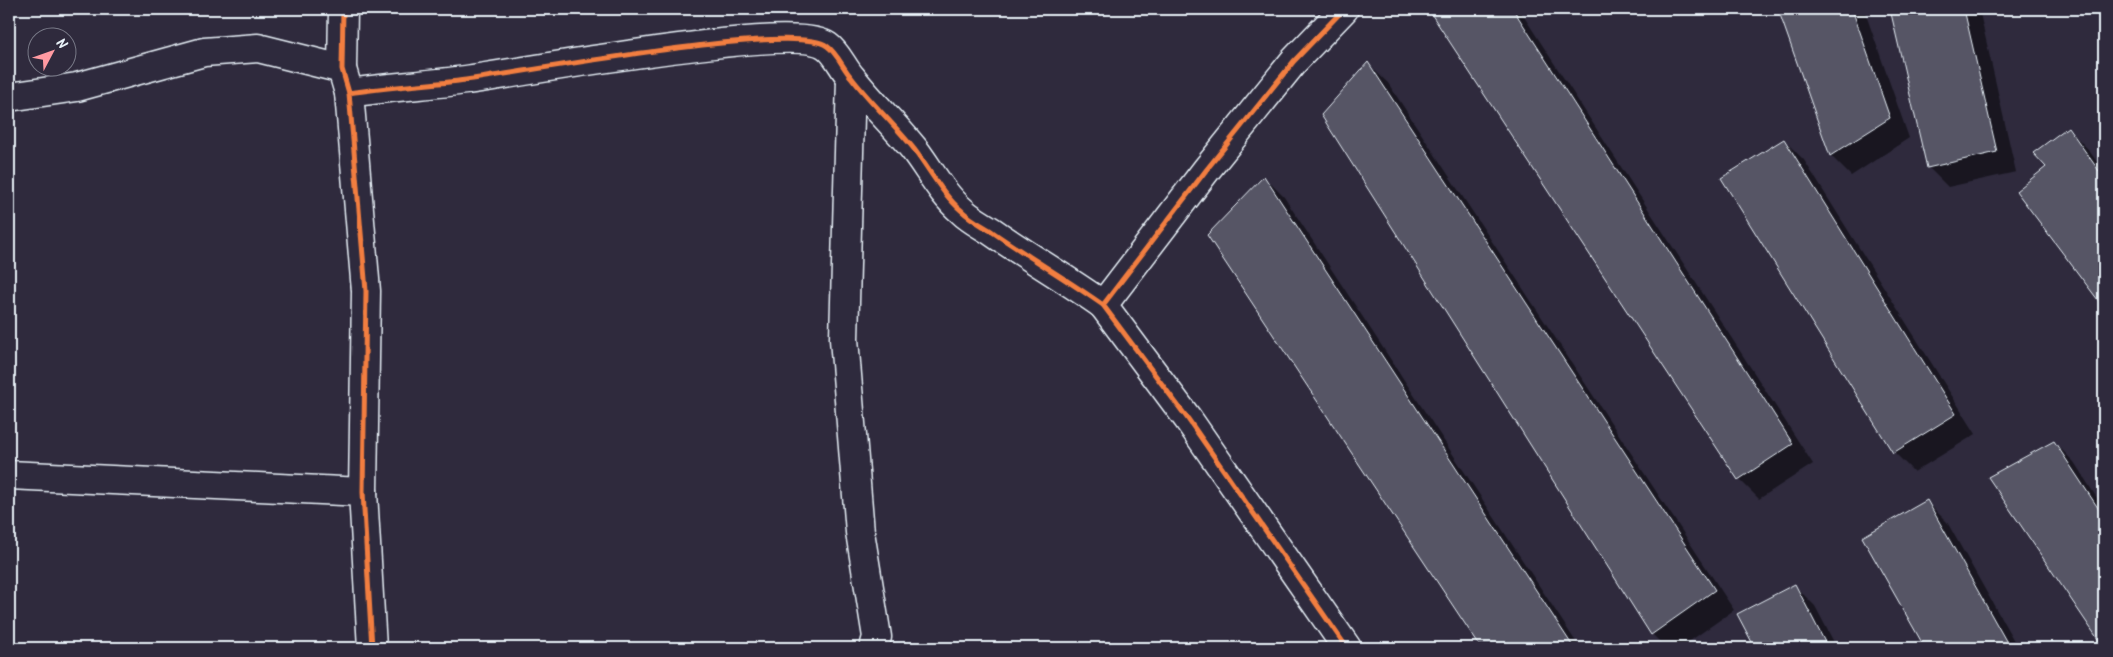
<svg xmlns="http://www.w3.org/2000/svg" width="2113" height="657" font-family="Kalam,sans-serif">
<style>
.shadow{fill:#0007}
.building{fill:#575565;stroke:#e8f1f8}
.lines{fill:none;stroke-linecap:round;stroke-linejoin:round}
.minor-casing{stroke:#e8f1f8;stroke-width:31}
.minor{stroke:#2f2a3d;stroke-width:28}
.cycleway-casing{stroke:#2f2a3d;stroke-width:8}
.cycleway{stroke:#f27e40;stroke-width:5}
</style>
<rect width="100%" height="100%" fill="#2f2a3d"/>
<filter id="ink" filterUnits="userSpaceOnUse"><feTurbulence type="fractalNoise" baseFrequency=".02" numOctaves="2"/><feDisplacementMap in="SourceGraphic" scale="10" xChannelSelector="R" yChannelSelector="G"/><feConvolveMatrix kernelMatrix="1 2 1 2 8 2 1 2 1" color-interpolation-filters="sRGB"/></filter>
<g filter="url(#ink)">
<g class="shadow">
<polygon points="1429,9 1519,9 1813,464 1759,499 1739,479"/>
<polygon points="1779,9 1864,9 1909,138 1851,176 1831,156"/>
<polygon points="1891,9 1979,9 2016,172 1948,187 1928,167"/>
<polygon points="1368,64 1388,83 1734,610 1680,648 1666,648 1652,634 1322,116"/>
<polygon points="2068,129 2088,149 2104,172 2104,306 2017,192 2048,167"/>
<polygon points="1784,140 1804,160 1976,434 1914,472 1894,452 1723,178"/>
<polygon points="1264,177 1284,197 1580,648 1482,648 1209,235"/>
<polygon points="2054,442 2074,462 2104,509 2104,648 1989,477"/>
<polygon points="1927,502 1947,522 2018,648 1926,648 1863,537"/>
<polygon points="1795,586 1815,606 1837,648 1756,648 1739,615"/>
</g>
<g class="building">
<polygon points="1428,9 1513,9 1793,444 1738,480"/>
<polygon points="1778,9 1852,9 1890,118 1830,156"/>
<polygon points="1890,9 1964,9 1997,152 1927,168"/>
<polygon points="1368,62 1715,590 1651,635 1321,115"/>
<polygon points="2068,127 2104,178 2104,308 2016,191 2046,167 2033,153"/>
<polygon points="1784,139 1956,414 1893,453 1721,178"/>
<polygon points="1264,176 1574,648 1481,648 1207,235"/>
<polygon points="2054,441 2104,517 2104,648 1988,477"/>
<polygon points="1927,500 2010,648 1925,648 1862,537"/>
<polygon points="1795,584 1828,648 1755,648 1737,614"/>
</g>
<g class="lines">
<g class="minor-casing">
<g id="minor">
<polyline points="343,9 342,69 349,93 366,291 363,492 372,648"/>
<polyline points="1344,9 1294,61 1207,169 1103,305 1188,419 1347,648"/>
<polyline points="851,78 844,339 860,532 877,637 874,648"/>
<path d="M349,93C388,87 427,85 466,80C521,73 795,21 827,46C837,53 843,68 851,77C870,102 894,124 914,149C930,170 942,194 962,211C971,220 984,226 994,233C1030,258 1068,280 1103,305"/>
<polyline points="9,97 77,87 204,52 258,48 342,69"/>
<polyline points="9,475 363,492"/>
</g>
</g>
<use href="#minor" class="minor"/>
<g class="cycleway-casing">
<g id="cycleway">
<polyline points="343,9 342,69 349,93 366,291 363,492 372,648"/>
<polyline points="1344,9 1294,61 1207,169 1103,305 1188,419 1347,648"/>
<path d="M349,93C388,87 427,85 466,80C521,73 795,21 827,46C837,53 843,68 851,77C870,102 894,124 914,149C930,170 942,194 962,211C971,220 984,226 994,233C1030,258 1068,280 1103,305"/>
</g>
</g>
<use href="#cycleway" class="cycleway"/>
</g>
</g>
<rect width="2113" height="657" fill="none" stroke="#2f2a3d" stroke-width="30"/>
<rect x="15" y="15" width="2083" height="627" fill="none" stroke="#e8f1f8" stroke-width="2" filter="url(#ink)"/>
<g transform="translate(52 52) rotate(49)"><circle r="24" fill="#2f2a3d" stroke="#797a88"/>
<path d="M0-4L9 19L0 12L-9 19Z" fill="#ff9aa2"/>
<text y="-8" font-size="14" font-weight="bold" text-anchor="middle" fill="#e8f1f8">N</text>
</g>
</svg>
